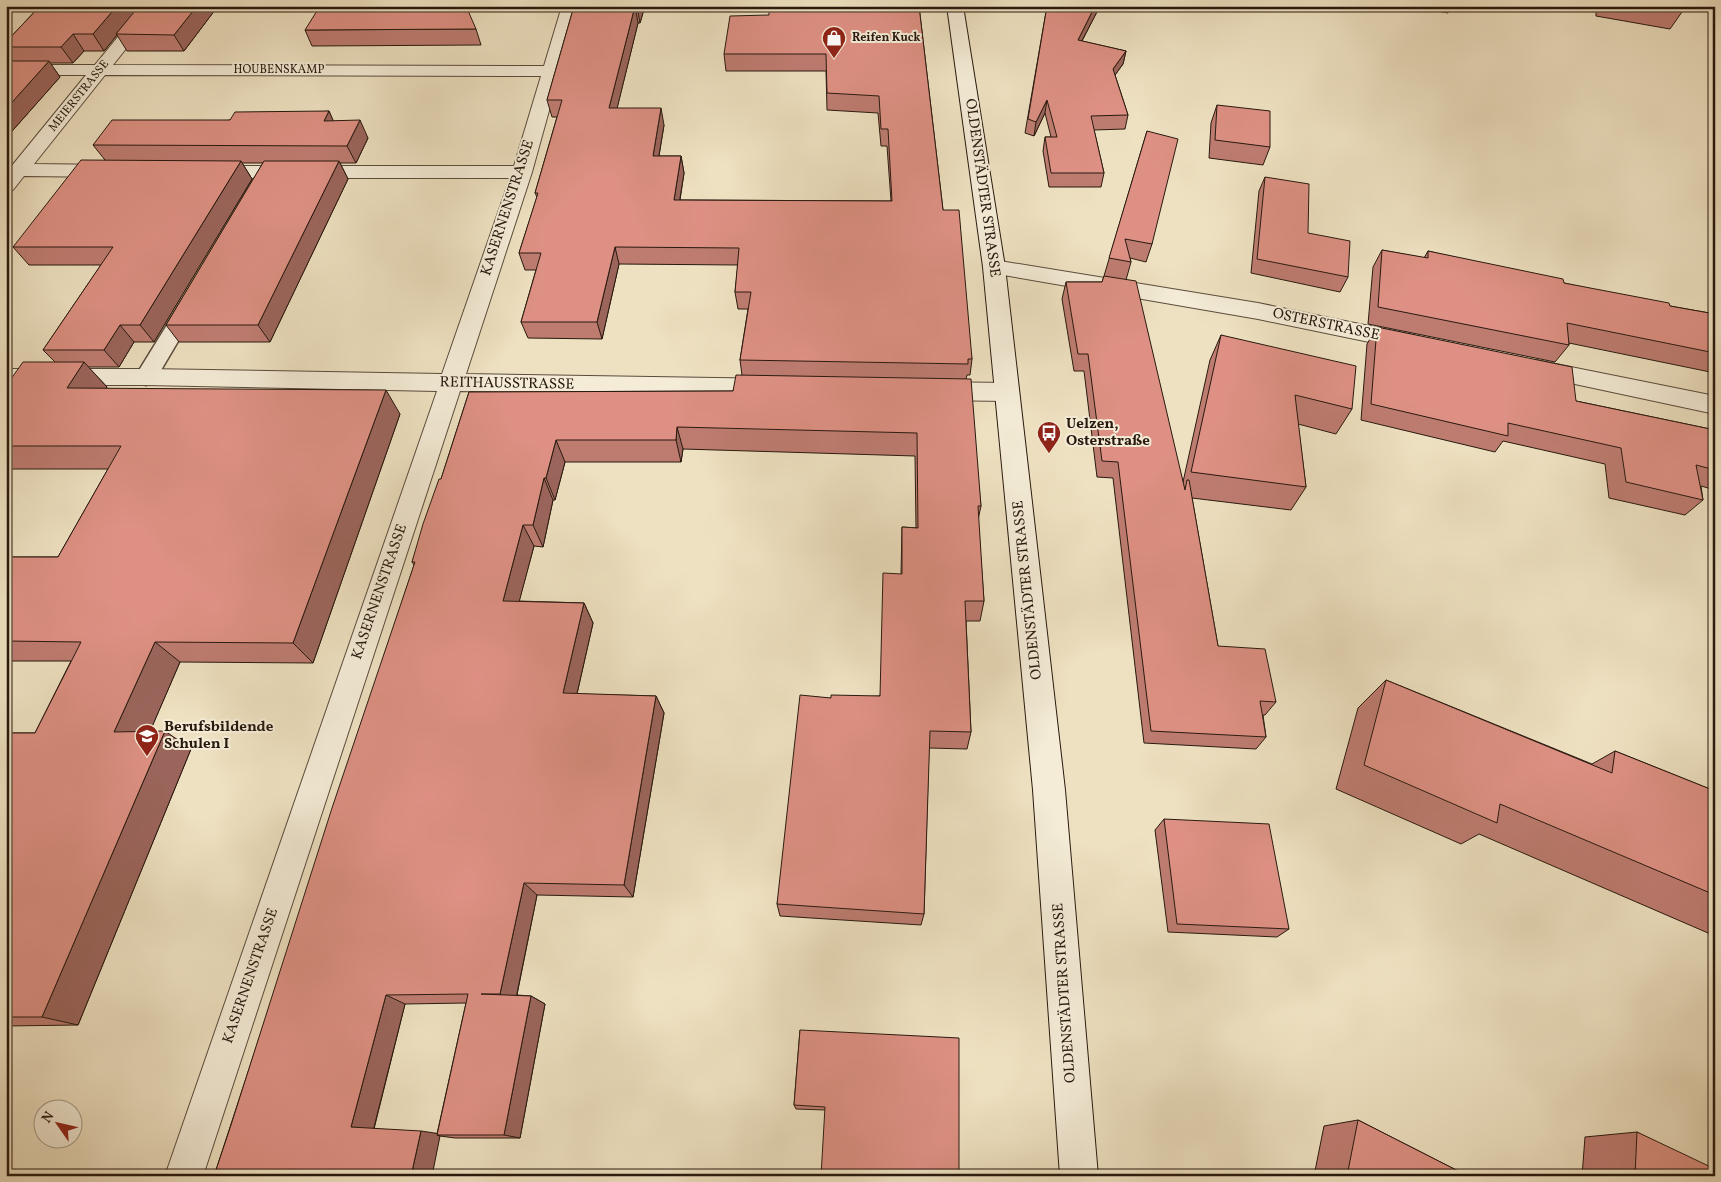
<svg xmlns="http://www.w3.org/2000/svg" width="1721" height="1182" font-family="Vollkorn,serif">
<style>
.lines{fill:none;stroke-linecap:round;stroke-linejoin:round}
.lane-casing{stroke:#5a4b3c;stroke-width:3}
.street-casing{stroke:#5a4b3c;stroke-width:2}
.secondary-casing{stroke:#28190f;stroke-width:2}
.lane{fill:#f4ecd7;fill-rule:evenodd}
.street{fill:#f4ecd7;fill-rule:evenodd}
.secondary{fill:#f4ecd7;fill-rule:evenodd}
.wall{fill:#be7c71;stroke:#28190f;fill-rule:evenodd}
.shaded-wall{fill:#9b655c;stroke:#28190f}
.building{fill:#dd9083;stroke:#28190f}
.labels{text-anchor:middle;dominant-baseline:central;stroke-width:4;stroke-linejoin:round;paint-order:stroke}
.far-poi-label{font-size:12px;font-weight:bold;fill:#28190f;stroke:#f4ecd7;text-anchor:start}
.far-street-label{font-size:12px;fill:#28190f;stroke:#f4ecd7}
.street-label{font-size:15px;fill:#28190f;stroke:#f4ecd7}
.poi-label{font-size:15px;font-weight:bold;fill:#28190f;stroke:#f4ecd7;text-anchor:start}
</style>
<rect width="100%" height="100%" fill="#eee1c1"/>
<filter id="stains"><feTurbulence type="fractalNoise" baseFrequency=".004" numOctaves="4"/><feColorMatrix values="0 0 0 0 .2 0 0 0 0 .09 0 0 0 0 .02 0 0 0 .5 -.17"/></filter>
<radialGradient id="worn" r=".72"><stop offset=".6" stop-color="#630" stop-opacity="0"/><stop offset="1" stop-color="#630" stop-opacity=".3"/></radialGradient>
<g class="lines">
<g class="lane-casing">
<polygon id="lane" points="190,297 197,299 200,304 154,382 146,385 138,382 135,377 138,372 183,299"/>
</g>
<g class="street-casing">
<g id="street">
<polygon points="143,6 160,6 113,65 544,66 562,6 578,6 532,172 466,374 772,379 780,382 784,388 780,394 772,397 460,391 203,1176 165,1176 437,391 146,385 6,385 6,369 146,369 442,374 510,178 211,178 204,176 201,172 204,168 211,166 514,166 541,76 105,75 34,164 110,165 117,167 120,171 117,175 110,177 24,176 13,190 6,192 6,173 86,75 6,75 6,65 95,65"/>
<polygon points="994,260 1258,303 1408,334 1416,336 1419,342 1416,348 1408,350 1258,319 986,272 983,267 986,262"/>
<polygon points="1536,360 1715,396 1715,414 1528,374 1524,368 1528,362"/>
<polygon points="935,382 1007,383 1015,386 1019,392 1015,398 1007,401 935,400 927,397 923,391 927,385"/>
</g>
</g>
<g class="secondary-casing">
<polygon id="secondary" points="947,6 963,6 1005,267 1065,790 1098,1176 1060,1176 1033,790 983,267"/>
</g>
<use href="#lane" class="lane"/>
<use href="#street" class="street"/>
<use href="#secondary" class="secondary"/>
</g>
<g class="wall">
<polygon points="40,6 218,6 184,51 127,51 117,35 104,51 84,51 73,63 50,63 60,77 6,138 6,61 13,61 6,53 6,42"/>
<path d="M574,6H645L640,23H638L617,108L664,125L659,156H681L684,173L680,200L891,201L887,146H881L878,113L827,110L826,71H726L724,54L769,15L919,6L943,210L972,359L970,375H967L966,379L981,506L978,520L984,601L980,621H966L971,732L967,749L929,748L924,914L921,925L780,916L777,904L831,698L880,696L901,574L902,527L916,528L915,456L683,449L681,462H565L555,500H553L543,547L534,546L519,601L584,603L593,623L577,694L656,696L664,713L633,897L537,895L517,995L531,996L545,1004L520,1138H455L440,1136L214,1176L414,565L412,562L441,479L469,392L733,391L742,375L740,360L748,309H738L735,292L738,265L619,264L602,339L528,338L521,322L536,270H525L519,253L537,197L535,193L557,117H552L547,100ZM466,1003L437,1134L374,1129L405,1004Z"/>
<polygon points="1047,6 1100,6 1082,41 1126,51 1123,64 1115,75 1128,115 1125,129 1094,130 1104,173 1101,187 1049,187 1043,151 1045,137 1051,137 1045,113 1034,136 1025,133"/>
<polygon points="1410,6 1451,6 1448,13"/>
<polygon points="1596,6 1681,6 1682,12 1670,29 1596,16"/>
<polygon points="476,29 481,45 312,46 305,30"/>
<polygon points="1217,105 1270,147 1263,165 1209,158 1211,123"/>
<polygon points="329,111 333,121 368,138 356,163 340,163 348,179 270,342 179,342 166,325 263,163 242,163 252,179 154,342 134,342 119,367 88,367 107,387 106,389 400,414 313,663 180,662 150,731 191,749 78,1025 6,1026 6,733 35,733 71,661 6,661 6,557 58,557 108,469 6,469 6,386 55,362 43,350 101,265 29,265 13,247 105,160 93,145 230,120"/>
<polygon points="1147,131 1152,244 1146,262 1130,258 1131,262 1126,280 1183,482 1210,360 1221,335 1352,409 1336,434 1298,424 1306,487 1291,510 1192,498 1218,646 1276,702 1265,715 1263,715 1266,737 1256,749 1144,743 1113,478 1097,477 1084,371 1074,371 1062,299 1066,282 1102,282 1104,276"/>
<polygon points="1265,177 1308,233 1348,277 1340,292 1251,273 1259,191"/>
<polygon points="1382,250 1424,258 1428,251 1564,283 1670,306 1715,314 1715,373 1569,343 1569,345 1555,362 1368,324 1373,267"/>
<polygon points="1377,327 1576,401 1715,430 1715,490 1701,486 1703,500 1685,515 1609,498 1605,464 1503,441 1495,452 1361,420 1367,344"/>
<polygon points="1386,680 1592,764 1615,751 1715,791 1715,936 1479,834 1461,844 1336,789 1358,708"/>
<polygon points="1164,819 1289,929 1277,937 1168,932 1155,830"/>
<polygon points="800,1030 959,1174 956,1175 943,1174 825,1110 796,1109 794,1105"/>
<polygon points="1358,1120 1468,1176 1314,1176 1324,1126"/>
<polygon points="1637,1132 1715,1176 1582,1176 1585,1137"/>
</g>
<g class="shaded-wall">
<polygon points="117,6 140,6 116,34 117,35 104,51 93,34"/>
<polygon points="197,6 218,6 184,51 174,35"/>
<polygon points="635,6 638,23 613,125 609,108"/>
<polygon points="645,6 640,23 637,7"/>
<polygon points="1095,6 1100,6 1075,54 1078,40"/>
<polygon points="73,34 84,51 73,63 61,47"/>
<polygon points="1126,51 1123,64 1110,82 1113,69"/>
<polygon points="49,61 60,77 6,138 6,109"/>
<polygon points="1047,100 1045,113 1034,136 1036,122"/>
<polygon points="661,108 664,125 656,173 653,156"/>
<polygon points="329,111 337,129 324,121"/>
<polygon points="360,120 368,138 356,163 347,146"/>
<polygon points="681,156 684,173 677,217 674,200"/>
<polygon points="241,161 252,179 154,342 140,325"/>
<polygon points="339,161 348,179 270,342 258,325"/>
<polygon points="615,247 619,264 602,339 597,322"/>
<polygon points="120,325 134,342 119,367 104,350"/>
<polygon points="84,362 107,387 91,413 67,388"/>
<polygon points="386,390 400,414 313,663 293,643"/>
<polygon points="677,427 683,449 681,462 676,440"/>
<polygon points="556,440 565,462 555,500 546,478"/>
<polygon points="544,478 553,500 543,547 533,525"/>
<polygon points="523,525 534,546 514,621 503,601"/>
<polygon points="584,603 593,623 573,711 563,693"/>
<polygon points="155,642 180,662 142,750 114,732"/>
<polygon points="656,696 664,713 633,897 624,885"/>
<polygon points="165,731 191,749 78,1025 42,1017"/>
<polygon points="524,883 537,895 515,1003 500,994"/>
<polygon points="386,995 405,1004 373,1131 351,1127"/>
<polygon points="531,996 545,1004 520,1138 504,1135"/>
<polygon points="421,1131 441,1134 437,1135 440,1136 432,1176 411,1176"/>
</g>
<g class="building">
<polygon points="40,6 117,6 93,34 73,34 61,47 6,47 6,42"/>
<polygon points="139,6 197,6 174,35 116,34"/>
<polygon points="320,6 466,6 476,29 305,30"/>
<polygon points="574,6 637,6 635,6 609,108 661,108 653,156 681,156 674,200 892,201 888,129 881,129 879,96 827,93 826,54 724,54 730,16 769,15 769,6 919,6 943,210 959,210 972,359 968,359 968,364 740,360 751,292 735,292 739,248 615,247 597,322 521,322 541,253 519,253 538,193 535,193 562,100 547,100"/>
<polygon points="1047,6 1095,6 1078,40 1126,51 1113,69 1128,115 1091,116 1104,173 1051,173 1045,137 1057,137 1047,100 1036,122 1028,119"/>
<polygon points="1650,6 1681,6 1682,12"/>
<polygon points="6,61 49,61 6,109"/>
<polygon points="1217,105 1270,111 1270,147 1215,140"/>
<polygon points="329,111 324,121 360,120 347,146 93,145 112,120 230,120 235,112"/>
<polygon points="1147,131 1178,139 1152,244 1125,239 1131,262 1109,258"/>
<polygon points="81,160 241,161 140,325 120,325 104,350 43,350 113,247 13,247"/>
<polygon points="264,161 339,161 258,325 166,325"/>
<polygon points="1265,177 1309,184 1308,233 1350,241 1348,277 1257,259"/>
<polygon points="1382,250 1428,258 1428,251 1563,279 1564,283 1669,303 1670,306 1715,314 1715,353 1567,323 1569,345 1378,307"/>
<polygon points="1104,276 1136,281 1185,490 1187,480 1189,480 1218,646 1265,649 1276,702 1260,701 1266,737 1151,731 1118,462 1102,461 1088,354 1078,354 1066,282 1102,282"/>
<polygon points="1377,327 1572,367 1576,401 1715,430 1715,470 1696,465 1703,500 1626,482 1621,448 1508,423 1508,436 1371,404"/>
<polygon points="1221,335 1356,366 1352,409 1295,395 1306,487 1191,472"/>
<polygon points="23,362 84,362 67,388 386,390 293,643 155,642 114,732 165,731 42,1017 6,1017 6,733 35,733 81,642 6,641 6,557 58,557 121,446 6,446 6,386"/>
<polygon points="736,375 971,379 981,506 978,506 984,601 965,601 971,732 930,731 924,914 777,904 800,695 831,698 831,695 880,696 883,573 902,574 902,527 918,528 917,433 677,427 676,440 556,440 546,478 544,478 533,525 523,525 503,601 584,603 563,693 656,696 624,885 524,883 500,994 481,994 531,996 504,1135 437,1135 468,994 386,995 351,1127 421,1131 411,1176 214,1176 231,1125 332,808 415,562 412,562 423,524 439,479 441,479 469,392 733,391"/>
<polygon points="1386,680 1612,773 1615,751 1715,791 1715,895 1500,804 1497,823 1364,765"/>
<polygon points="1164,819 1269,824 1289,929 1177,924"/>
<polygon points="800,1030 959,1038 959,1174 943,1173 943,1176 821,1176 825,1107 794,1105"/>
<polygon points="1358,1120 1468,1176 1347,1176"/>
<polygon points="1637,1132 1715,1169 1715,1176 1635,1176"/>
</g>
<defs>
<g id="shop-pin" transform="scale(1.25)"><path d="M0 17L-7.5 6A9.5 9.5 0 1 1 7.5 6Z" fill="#8f2418" stroke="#f4ecd7"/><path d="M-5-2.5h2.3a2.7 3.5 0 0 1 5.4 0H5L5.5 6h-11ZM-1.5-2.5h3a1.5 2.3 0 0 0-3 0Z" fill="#fff"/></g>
<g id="bus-pin" transform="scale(1.25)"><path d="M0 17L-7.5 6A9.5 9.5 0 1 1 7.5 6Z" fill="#8f2418" stroke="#f4ecd7"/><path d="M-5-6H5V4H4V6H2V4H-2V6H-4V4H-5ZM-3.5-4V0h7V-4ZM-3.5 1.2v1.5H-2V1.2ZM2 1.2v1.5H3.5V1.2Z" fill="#fff"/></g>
<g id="school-pin" transform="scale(1.25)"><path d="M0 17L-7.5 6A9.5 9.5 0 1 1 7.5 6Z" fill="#8f2418" stroke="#f4ecd7"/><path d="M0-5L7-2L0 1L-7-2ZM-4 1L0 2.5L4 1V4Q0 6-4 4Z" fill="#fff"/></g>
</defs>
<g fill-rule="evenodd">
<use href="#shop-pin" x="834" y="38"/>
<use href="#bus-pin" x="1049" y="433"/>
<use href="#school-pin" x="147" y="736"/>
</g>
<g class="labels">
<g class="far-poi-label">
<text x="852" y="38">Reifen Kuck</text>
</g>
<g class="far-street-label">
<text x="279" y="70">HOUBENSKAMP</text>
<text transform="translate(79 96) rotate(-51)">MEIERSTRASSE</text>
</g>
<g class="street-label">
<text transform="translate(982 188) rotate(82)">OLDENSTÄDTER STRASSE</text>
<text transform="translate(508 208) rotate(-72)">KASERNENSTRASSE</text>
<text transform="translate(1326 325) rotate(12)">OSTERSTRASSE</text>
<text transform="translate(507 384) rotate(1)">REITHAUSSTRASSE</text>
<text transform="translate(1028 590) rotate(-96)">OLDENSTÄDTER STRASSE</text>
<text transform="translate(380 592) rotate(-71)">KASERNENSTRASSE</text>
<text transform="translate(251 976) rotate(-71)">KASERNENSTRASSE</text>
<text transform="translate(1065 993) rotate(-94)">OLDENSTÄDTER STRASSE</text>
</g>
<g class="poi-label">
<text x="1066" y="424">Uelzen,<tspan x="1066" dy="17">Osterstraße</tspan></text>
<text x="164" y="727">Berufsbildende<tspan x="164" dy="17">Schulen I</tspan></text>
</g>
</g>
<rect width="1721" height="1182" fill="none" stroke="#eee1c1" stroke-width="25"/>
<rect x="8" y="8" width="1706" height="1167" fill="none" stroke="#28190f" stroke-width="2.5"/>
<rect x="12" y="12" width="1696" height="1157" fill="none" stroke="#28190f"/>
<g transform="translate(58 1124) rotate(304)"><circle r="24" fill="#f4ecd7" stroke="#a29887"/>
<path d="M0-4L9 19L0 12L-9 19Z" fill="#8f2418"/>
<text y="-8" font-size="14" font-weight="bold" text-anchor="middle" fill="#28190f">N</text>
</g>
<rect width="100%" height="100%" filter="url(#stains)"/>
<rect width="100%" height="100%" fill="url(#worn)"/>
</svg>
